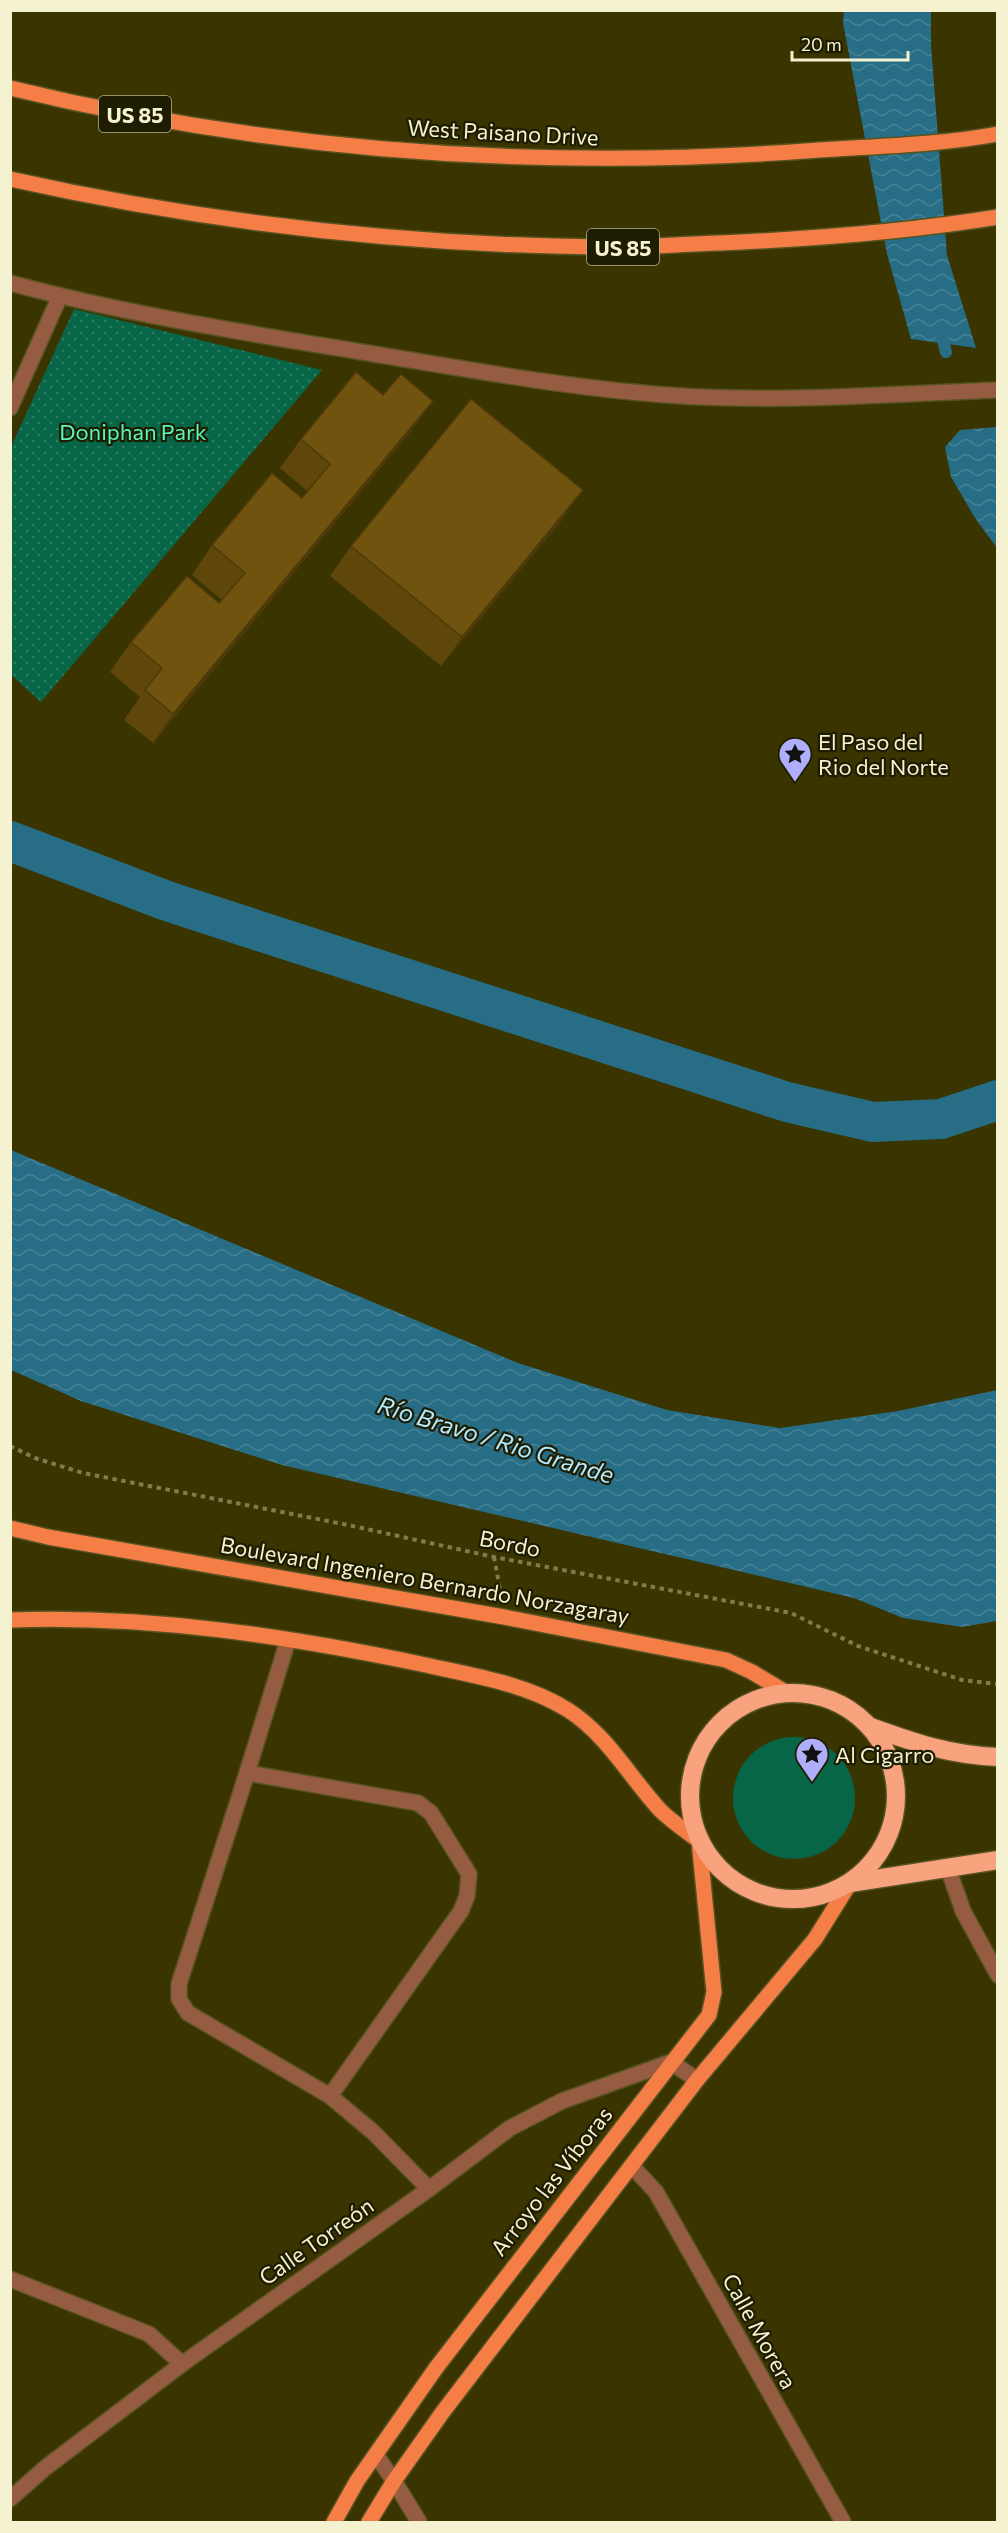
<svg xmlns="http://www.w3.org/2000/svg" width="1008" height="2533" font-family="Commissioner,sans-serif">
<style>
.park{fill:url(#park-dots)}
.garden{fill:#086648}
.water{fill:url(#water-waves)}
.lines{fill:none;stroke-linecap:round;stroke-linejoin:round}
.stream{stroke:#276d85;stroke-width:12}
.canal{stroke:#276d85;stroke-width:40}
.lane-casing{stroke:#575221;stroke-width:18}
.street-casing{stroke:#575221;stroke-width:18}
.primary-casing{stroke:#575221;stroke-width:18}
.highway-casing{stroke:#575221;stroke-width:21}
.path{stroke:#7f7b4e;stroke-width:4;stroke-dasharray:4.5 4.5;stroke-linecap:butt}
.lane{stroke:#965c42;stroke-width:15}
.street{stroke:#965c42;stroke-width:15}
.primary{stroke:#f57e47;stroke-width:15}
.highway{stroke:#f8a27e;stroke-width:18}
.wall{fill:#5f470c}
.shaded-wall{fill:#4e3a0a}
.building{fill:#6f530e;stroke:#4e3a0a;stroke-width:1.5}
.labels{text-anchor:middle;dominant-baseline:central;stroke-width:4.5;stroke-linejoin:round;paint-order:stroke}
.shield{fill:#1e1c01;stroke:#b4b293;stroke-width:1.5}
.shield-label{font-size:21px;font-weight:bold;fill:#f5f2d1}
.street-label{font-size:22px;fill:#f5f2d1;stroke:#1e1c01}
.park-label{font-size:22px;fill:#57f8bb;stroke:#1e1c01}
.poi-label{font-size:22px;fill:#f5f2d1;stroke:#1e1c01;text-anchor:start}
.water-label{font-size:24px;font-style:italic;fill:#b2e9ff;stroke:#1e1c01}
</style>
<defs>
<pattern id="park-dots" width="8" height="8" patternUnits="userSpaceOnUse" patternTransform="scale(1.5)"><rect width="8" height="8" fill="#086648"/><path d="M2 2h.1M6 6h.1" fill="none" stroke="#2d7c61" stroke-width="1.8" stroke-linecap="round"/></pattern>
<pattern id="water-waves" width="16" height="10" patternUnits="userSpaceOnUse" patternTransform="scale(1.5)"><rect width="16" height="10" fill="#276d85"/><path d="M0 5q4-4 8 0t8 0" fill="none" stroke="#478295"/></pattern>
</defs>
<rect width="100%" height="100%" fill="#393400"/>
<polygon class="park" points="74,309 322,370 41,702 11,675 11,447"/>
<circle class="garden" cx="794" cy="1798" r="61"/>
<g class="water">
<polygon points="844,11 931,11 931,45 947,255 976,348 911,339 887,254 843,23"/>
<polygon points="997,427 998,427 997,548 975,518 951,477 945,447 960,430"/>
<polygon points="11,1150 518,1363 667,1410 780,1428 898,1411 997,1390 997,1621 962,1627 903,1618 854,1598 282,1465 81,1401 11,1370"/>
</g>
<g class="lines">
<polyline class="stream" points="940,329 946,352"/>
<polyline class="canal" points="10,841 167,901 787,1102 873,1122 941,1119 998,1100"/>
<g class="lane-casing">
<g id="lane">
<polyline points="288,1640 247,1773 418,1803 431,1813 469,1874 467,1896 461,1911 330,2096 373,2132 429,2189"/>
<polyline points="247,1773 179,1984 179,1999 188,2013 330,2096"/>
</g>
</g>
<g class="street-casing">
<g id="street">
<path d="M10,283C129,315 253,334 374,354C471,370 569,388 667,395C777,403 888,394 998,390"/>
<polyline points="10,408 60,296"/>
<polyline points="948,1868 963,1911 998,1975"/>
<polyline points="632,2166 656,2192 843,2522"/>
<polyline points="10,2279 149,2334 182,2364"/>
<polyline points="376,2455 394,2481 419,2522"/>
<polyline points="10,2499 45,2468 182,2364 429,2189 510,2128 562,2101 671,2062 697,2080"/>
</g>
</g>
<g class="primary-casing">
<g id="primary">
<path d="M10,88C274,152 548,171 819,150C878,146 939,145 998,134"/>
<path d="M10,179C203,222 403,245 600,247C639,248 680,244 719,243C812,239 906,232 998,217"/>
<polyline points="10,1528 48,1537 504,1617 726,1660 752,1672 787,1693"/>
<path d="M10,1620C148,1615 287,1636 421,1664C470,1675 525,1683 568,1710C607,1735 629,1776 660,1810C671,1821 686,1831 699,1841L714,1992L709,2015L436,2368L357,2481L334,2522"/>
<polyline points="369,2522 394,2481 442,2413 697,2080 815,1939 850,1883"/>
</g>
</g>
<g class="highway-casing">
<g id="highway">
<circle cx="793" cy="1796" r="103"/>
<path d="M871,1727C915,1743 950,1755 998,1757"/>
<polyline points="850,1883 998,1860"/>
</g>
</g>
<g class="path">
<polyline points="10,1446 35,1458 83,1473 348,1525 494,1557 791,1613 858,1646 962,1680 998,1684"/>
<polyline points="494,1557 500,1589"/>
</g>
<use href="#lane" class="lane"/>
<use href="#street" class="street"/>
<use href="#primary" class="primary"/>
<use href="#highway" class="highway"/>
</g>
<g class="wall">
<polygon points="412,430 153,743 124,720 140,697 110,672 131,642 219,603 222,600 192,575 212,545 302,498 307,491 280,468 301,439"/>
<polygon points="562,520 441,666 330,576 351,546"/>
</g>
<g class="shaded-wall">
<polygon points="433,401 412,430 153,743 173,714"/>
<polygon points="583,490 562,520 441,666 462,637"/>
</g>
<g class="building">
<polygon points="356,372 383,395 401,374 433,401 173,714 145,690 162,668 131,642 187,576 219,603 245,573 212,545 272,473 302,498 330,464 301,439"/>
<polygon points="471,399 583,490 462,637 351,546"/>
</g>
<defs>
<g id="sight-pin" transform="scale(1.725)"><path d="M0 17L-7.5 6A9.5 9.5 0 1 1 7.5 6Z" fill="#afaefa" stroke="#1e1c01"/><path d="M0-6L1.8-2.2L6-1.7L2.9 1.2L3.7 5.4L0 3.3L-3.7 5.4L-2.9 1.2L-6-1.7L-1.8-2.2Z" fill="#111"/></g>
</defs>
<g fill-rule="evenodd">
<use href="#sight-pin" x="795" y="754"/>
<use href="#sight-pin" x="812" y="1754"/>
</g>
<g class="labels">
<g class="shield">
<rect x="99" y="96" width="72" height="36" rx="4.5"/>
<rect x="587" y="229" width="72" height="36" rx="4.5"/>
</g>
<g class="shield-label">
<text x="135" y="114">US 85</text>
<text x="623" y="247">US 85</text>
</g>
<g class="street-label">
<text transform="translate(503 132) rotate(3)">West Paisano Drive</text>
<text transform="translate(510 1543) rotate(11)">Bordo</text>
<text transform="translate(425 1580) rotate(10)">Boulevard Ingeniero Bernardo Norzagaray</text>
<text transform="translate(551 2181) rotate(-52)">Arroyo las Víboras</text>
<text transform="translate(316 2241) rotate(-35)">Calle Torreón</text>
<text transform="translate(760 2331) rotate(61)">Calle Morera</text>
</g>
<g class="park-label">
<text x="133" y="431">Doniphan Park</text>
</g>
<g class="poi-label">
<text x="818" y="741">El Paso del<tspan x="818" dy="25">Rio del Norte</tspan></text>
<text x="835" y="1754">Al Cigarro</text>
</g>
<g class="water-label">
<text transform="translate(496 1439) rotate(17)">Río Bravo / Rio Grande</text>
</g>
</g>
<rect width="1008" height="2533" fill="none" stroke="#f5f2d1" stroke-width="24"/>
<path d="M792 51v9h116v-9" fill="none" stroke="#f5f2d1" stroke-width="3"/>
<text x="801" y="51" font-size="18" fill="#f5f2d1" stroke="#1e1c01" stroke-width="4.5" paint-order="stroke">20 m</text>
</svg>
